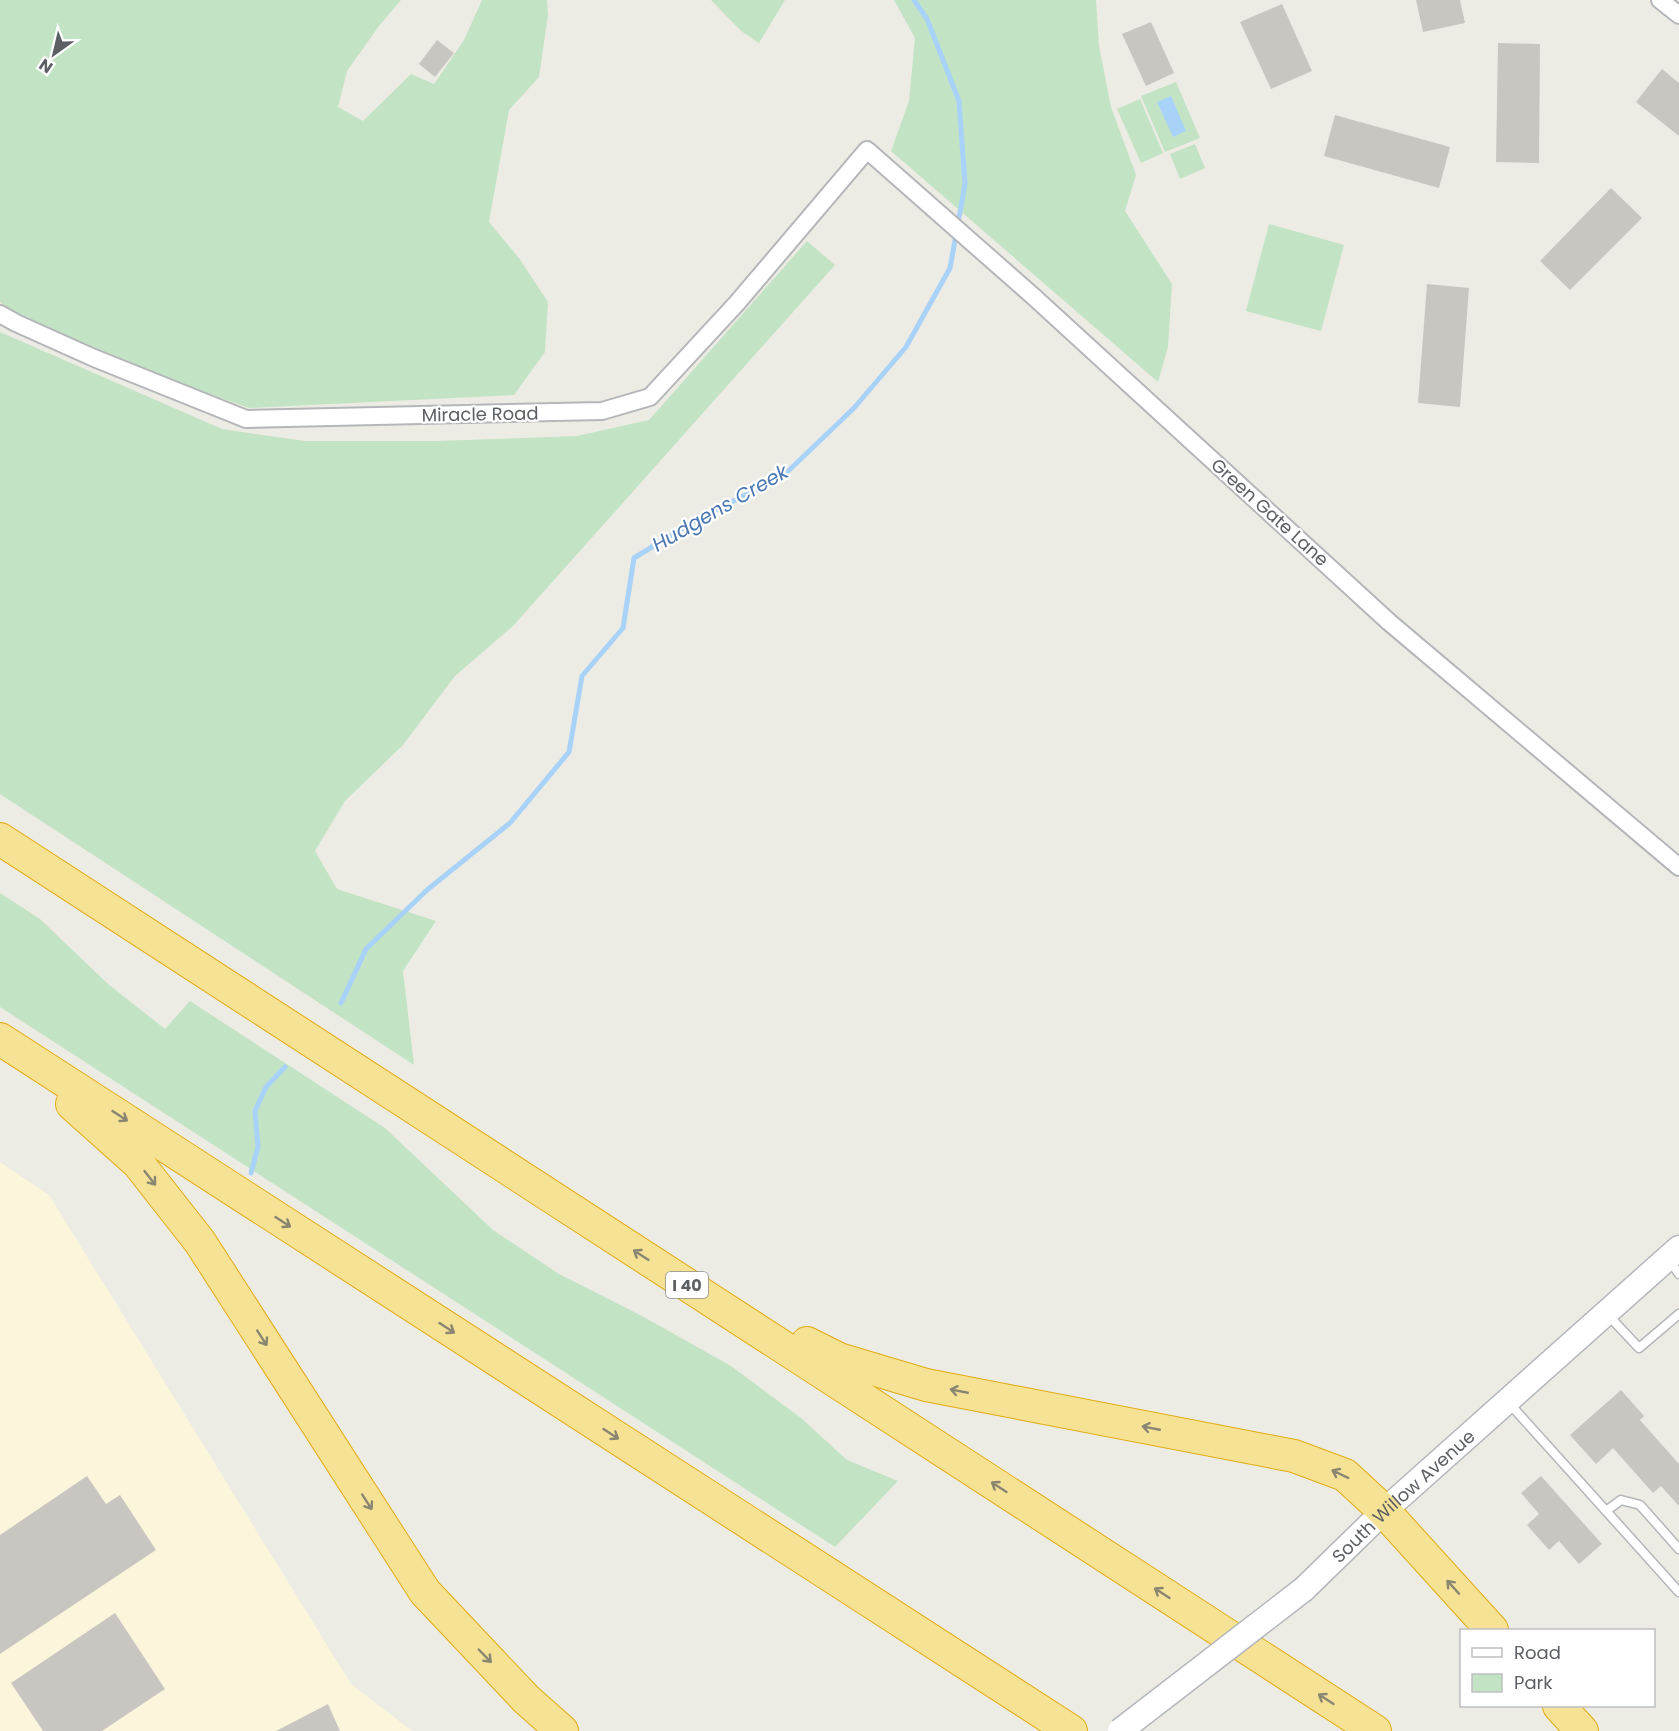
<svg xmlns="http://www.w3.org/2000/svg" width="1679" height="1731" font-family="Poppins,sans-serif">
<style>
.commercial{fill:#fbf6db}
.green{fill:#c2e3c4}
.water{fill:#a9d2f9}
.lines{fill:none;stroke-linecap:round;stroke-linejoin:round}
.stream{stroke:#a9d2f9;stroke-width:5}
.building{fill:#c9c6c2}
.service-casing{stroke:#b4b6ba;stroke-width:11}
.minor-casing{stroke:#b4b6ba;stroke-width:20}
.secondary-casing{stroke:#b3b6bb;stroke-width:27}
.motorway-casing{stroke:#e1ab11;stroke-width:34}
.service{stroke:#fff;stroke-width:8}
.minor{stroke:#fff;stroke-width:16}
.secondary{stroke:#fff;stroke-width:24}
.motorway{stroke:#f5e294;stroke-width:32}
.secondary-bridge-casing{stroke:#b3b6bb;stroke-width:27;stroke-linecap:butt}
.secondary-bridge{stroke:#fff;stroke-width:24}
.oneway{stroke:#8a8672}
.labels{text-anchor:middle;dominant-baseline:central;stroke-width:4.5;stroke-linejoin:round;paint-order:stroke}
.shield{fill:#fff;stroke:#8d8f92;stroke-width:1.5}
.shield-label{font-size:16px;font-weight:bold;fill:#5c5f64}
.street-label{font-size:18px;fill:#5c5f64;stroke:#fff}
.water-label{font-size:20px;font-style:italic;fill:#4a77b2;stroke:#fff}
</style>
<rect width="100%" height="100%" fill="#edece4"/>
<polygon class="commercial" points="0,1162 49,1195 351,1684 412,1731 0,1731"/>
<g class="green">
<polygon points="0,0 401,0 379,26 347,71 338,107 363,121 411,74 434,84 464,40 482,0 547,0 548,15 539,77 509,110 489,222 519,258 548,302 545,352 514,395 249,408 198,390 20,317 0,302"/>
<polygon points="711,0 785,0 759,43 741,31"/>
<polygon points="894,0 1096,0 1099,46 1111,107 1136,175 1125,211 1172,284 1168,347 1158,382 891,151 909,101 915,38"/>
<polygon points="1176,82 1200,138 1165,152 1141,96"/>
<polygon points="1140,99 1163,153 1141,163 1117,109"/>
<polygon points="1195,144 1205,168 1180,179 1170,154"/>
<polygon points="1269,224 1344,245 1321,331 1246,311"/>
<polygon points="807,241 835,265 513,626 455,676 403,745 345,801 315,851 337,889 436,921 403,971 414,1065 0,794 0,332 222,429 305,441 436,441 577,436 649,420"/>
<polygon points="0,893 40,919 108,984 165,1029 190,1001 385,1128 493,1230 559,1274 642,1316 731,1366 801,1418 847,1460 898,1481 835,1547 0,1007"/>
</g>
<polygon class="water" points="1171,96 1186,131 1173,137 1157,102"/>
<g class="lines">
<g class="stream">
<polyline points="341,1003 366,949 427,890 510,823 569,752 582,676 623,628 634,558 699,518 782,477 854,408 906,347 950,268 965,184 959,101 927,19 914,0"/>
<polyline points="251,1173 258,1147 255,1111 266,1087 285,1067"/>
</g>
</g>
<g class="building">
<polygon points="1416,0 1460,0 1465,23 1423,32"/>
<polygon points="1282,4 1312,71 1271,89 1240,22"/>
<polygon points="1151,22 1174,73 1146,86 1122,34"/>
<polygon points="437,40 454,53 435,77 419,64"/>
<polygon points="1498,43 1540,44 1539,163 1496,162"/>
<polygon points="1662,69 1679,83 1679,136 1636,102"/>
<polygon points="1335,115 1450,147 1439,188 1324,156"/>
<polygon points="1611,188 1642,218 1570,290 1540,261"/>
<polygon points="1427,284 1469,288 1460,407 1418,403"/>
<polygon points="1621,1390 1644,1416 1640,1420 1679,1464 1679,1506 1661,1486 1653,1493 1613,1448 1596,1464 1570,1435"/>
<polygon points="87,1476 106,1504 120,1495 156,1550 0,1654 0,1535"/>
<polygon points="1541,1476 1602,1544 1579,1564 1559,1541 1549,1550 1527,1525 1539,1514 1521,1493"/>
<polygon points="115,1613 165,1689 102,1731 43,1731 11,1683"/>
<polygon points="328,1704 340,1731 276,1731"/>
</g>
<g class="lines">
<g class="service-casing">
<g id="service">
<polyline points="1669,1259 1679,1274"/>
<polyline points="1608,1315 1639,1348 1679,1314"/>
<polyline points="1509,1403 1679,1592"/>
<polyline points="1606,1511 1621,1500 1640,1505 1679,1549"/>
</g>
</g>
<g class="minor-casing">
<g id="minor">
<polyline points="1660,0 1679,15"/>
<polyline points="0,314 16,323 94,358 246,419 602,411 650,397 737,303 867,150 1034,297 1389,622 1679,867"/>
</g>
</g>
<g class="secondary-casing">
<g id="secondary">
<path id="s1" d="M1304,1589L1384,1511L1679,1248"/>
</g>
</g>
<g class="motorway-casing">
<g id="motorway">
<polyline points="0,839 1375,1731"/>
<polyline points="0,1039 1071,1731"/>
<polyline points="72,1104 138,1163 200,1242 425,1592 526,1699 562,1731"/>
<polyline points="807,1343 839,1359 926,1385 1294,1456 1345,1475 1384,1511 1492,1630"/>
<polyline points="1559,1706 1582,1731"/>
</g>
</g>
<use href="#service" class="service"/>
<use href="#minor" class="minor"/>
<use href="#secondary" class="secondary"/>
<use href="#motorway" class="motorway"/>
<g class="secondary-bridge-casing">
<polyline id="secondary-bridge" points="1120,1731 1304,1589"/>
</g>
<use href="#secondary-bridge" class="secondary-bridge"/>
</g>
<defs><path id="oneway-shaft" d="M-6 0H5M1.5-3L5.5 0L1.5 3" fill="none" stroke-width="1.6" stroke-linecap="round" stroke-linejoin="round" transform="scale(1.5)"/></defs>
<g class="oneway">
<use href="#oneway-shaft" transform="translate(120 1116) rotate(33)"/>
<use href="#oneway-shaft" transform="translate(150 1178) rotate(52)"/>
<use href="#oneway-shaft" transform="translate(283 1222) rotate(33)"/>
<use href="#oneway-shaft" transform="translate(641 1255) rotate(-147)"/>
<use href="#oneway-shaft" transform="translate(447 1328) rotate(33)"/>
<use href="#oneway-shaft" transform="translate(262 1338) rotate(57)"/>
<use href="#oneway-shaft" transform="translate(959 1391) rotate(-169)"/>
<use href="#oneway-shaft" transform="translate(1151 1428) rotate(-169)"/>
<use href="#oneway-shaft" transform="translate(611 1434) rotate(33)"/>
<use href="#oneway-shaft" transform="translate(1340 1474) rotate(-154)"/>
<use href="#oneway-shaft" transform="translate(999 1487) rotate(-147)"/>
<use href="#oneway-shaft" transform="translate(367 1502) rotate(57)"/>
<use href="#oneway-shaft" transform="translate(1453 1587) rotate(-132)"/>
<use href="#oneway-shaft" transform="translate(1162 1593) rotate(-147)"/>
<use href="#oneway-shaft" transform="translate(485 1656) rotate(46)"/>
<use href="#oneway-shaft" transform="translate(1326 1699) rotate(-147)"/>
</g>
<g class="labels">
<rect class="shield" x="666" y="1272" width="42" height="26" rx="4.5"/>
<g class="shield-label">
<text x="687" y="1285">I 40</text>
</g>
<g class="street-label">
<text transform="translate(480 414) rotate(-1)">Miracle Road</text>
<text transform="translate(1270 512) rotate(42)">Green Gate Lane</text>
<text stroke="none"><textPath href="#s1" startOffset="136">South Willow Avenue</textPath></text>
</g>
<g class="water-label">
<text transform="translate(720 508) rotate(-30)">Hudgens Creek</text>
</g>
</g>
<rect x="1460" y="1629" width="195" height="78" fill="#ffffff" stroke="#bebfc1" stroke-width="1.5"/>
<rect x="1472" y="1648" width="30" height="9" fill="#ffffff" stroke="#bebfc1" stroke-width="1.5"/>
<text x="1514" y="1659" font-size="18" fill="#5c5f64">Road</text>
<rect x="1472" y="1674" width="30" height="18" fill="#c2e3c4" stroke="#bebfc1" stroke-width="1.5"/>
<text x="1514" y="1689" font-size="18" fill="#5c5f64">Park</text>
<g transform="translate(54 54) rotate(214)" stroke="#ffffff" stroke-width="4.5" paint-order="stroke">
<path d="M0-4.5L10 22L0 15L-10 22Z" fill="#5c5f64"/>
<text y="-9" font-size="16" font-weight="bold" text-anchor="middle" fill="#5c5f64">N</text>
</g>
</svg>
